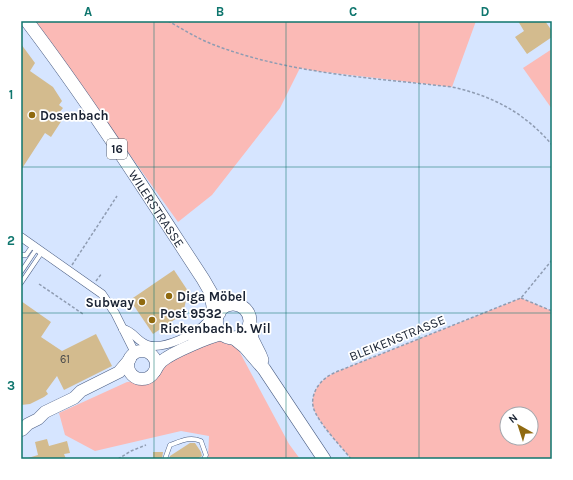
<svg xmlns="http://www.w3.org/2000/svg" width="573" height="480" font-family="Karla,sans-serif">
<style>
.green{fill:#fbbab6;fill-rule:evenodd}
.building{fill:#d3bb8e}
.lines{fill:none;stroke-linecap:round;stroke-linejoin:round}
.service-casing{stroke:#4b5e84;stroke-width:5}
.minor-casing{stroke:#4b5e84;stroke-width:9}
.secondary-casing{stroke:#4b5e84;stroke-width:13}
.primary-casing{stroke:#4b5e84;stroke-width:14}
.path{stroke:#8f9cb2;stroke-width:1.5;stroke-dasharray:3 2;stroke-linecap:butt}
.service{stroke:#fff;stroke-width:4}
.minor{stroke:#fff;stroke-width:8}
.secondary{stroke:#fff;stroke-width:12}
.primary{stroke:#fff;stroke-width:13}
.grid{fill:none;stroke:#0f766e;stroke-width:1;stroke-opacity:0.55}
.poi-dot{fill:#906a10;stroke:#fff;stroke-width:1.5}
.labels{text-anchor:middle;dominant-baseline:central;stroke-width:3.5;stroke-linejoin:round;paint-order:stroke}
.number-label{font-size:11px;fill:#48494a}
.shield{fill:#fff;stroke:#5f6570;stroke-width:1}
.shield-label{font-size:12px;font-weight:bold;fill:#1a2333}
.poi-label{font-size:13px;font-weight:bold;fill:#1a2333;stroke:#fff;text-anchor:start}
.street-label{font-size:13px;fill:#1a2333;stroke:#fff}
.neatline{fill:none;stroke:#0f766e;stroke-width:1.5}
.grid-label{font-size:13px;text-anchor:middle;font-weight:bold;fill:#0f766e}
</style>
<rect width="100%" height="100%" fill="#d6e5ff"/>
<g class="green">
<polygon points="34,21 476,21 452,87 316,71 300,68 280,108 212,195 178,222"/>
<polygon points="552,49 552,109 523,68"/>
<path d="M521,298L552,311V459H351C341,446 316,421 313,406C311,395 318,383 327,377C331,374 336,372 341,370ZM507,414H531V438H507Z"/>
<polygon points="217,340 237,347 289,444 300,459 208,459 209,436 181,431 95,451 65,435 59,413 127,382 150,380 167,362"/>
</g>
<g class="building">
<polygon points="518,21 545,21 552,31 552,37 527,54 515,37 524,31"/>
<polygon points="21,44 35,63 30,71 53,87 62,101 59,105 63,108 59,113 64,117 51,137 45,133 21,170"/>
<polygon points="174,270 188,291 183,314 153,334 130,300"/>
<polygon points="21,301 51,322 41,337 62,351 96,334 112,366 64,390 57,376 46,391 48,394 44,397 30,404 21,405"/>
<polygon points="47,439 49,446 67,441 70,453 64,454 66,459 29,459 28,458 38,455 35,442"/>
<polygon points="190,443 195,443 201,452 202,456 197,459 169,459 170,456"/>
<polygon points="153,452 163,452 162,459 153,459"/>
</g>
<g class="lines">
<g class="service-casing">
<g id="service">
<polyline points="21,255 26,255 33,245"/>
<polyline points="21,272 37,248"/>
<polyline points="21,283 42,252"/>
<path d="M165,459L170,445C181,441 190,436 201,441L206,455L204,459"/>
</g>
</g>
<g class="minor-casing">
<g id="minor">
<polyline points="21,237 102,294 115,313 135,353"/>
<path d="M123,329C134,331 137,342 148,345C163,350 197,334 207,322C212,315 211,306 209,299"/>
</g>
</g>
<g class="secondary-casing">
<g id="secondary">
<polyline points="194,337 208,329 217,321"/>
<circle cx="142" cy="365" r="14"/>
<path d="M155,371C157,367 159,364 162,361C173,352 209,337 223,334"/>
<polyline points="22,430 28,424 38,419 45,412 74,398 81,391 119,372 130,359"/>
</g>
</g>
<g class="primary-casing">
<g id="primary">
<path id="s1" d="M27,21C90,104 146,192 203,279L214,298L219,313"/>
<circle cx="233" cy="321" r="17"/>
<polyline points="250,324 252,339 260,355 262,360"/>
<polyline points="234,338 245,347 264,369 324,459"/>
</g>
</g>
<g class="path">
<path d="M168,21C184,30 200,40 217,46C292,74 374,78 452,87C493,96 525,113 552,145"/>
<polyline points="72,265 117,196"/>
<polyline points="96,281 102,273"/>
<polyline points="39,284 83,314"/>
<polyline points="521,298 552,311"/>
<polyline points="118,459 131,451 146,445"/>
<path d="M351,459C341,446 316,421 313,406C311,395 318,383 327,377C331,374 336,372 341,370L521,298L552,260"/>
</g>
<use href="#service" class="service"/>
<use href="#minor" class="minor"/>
<use href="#secondary" class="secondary"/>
<use href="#primary" class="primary"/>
</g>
<path class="grid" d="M154,21V459M286,21V459M419,21V459M21,167H552M21,313H552"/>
<g class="poi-dot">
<circle cx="32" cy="115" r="4"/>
<circle cx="169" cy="296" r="4"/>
<circle cx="142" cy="302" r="4"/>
<circle cx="152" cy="320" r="4"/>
</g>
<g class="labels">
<g class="number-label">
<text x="65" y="359">61</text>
</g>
<rect class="shield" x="107" y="139" width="20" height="20" rx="3"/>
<g class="shield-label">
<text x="117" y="149">16</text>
</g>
<g class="poi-label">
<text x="40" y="115">Dosenbach</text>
<text x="177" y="296">Diga Möbel</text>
<text x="134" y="302" text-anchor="end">Subway</text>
<text x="160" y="313">Post 9532<tspan x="160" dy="15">Rickenbach b. Wil</tspan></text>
</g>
<g class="street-label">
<text stroke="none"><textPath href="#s1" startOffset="228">WILERSTRASSE</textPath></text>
<text transform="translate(397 338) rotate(-22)">BLEIKENSTRASSE</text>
</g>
</g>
<rect width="573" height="480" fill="none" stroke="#ffffff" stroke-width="44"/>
<g transform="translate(519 426) rotate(321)"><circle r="19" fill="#ffffff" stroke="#a3a7ad"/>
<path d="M0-3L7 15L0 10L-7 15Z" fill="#906a10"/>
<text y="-6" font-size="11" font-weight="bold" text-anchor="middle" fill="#1a2333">N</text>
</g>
<rect x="22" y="22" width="529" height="436" class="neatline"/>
<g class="grid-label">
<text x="88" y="16">A</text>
<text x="220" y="16">B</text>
<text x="353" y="16">C</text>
<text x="485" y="16">D</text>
<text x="11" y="99">1</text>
<text x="11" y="245">2</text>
<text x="11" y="390">3</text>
</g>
</svg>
